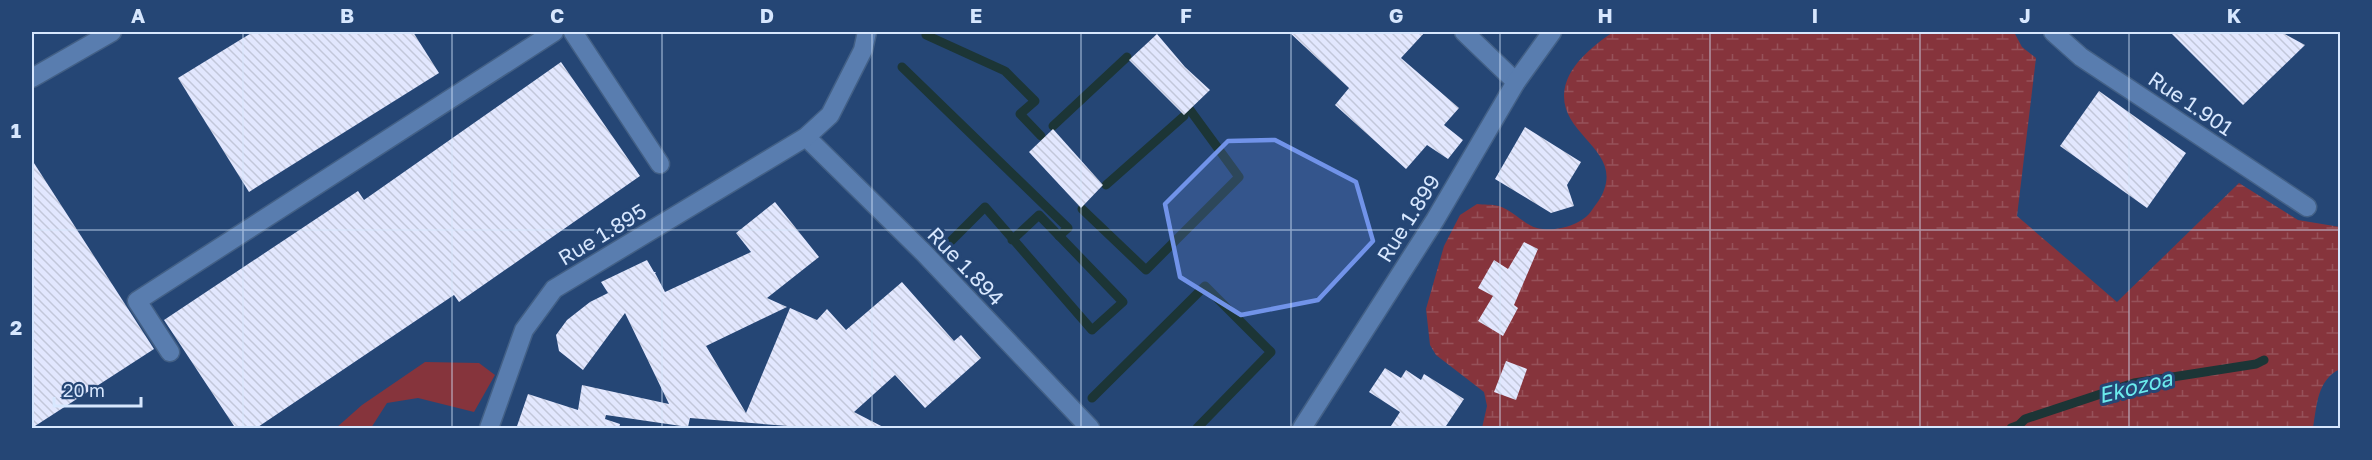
<svg xmlns="http://www.w3.org/2000/svg" width="2372" height="460" font-family="'Golos Text',sans-serif">
<style>
.grass{fill:#86343c}
.wetland{fill:url(#wetland-marsh)}
.lines{fill:none;stroke-linecap:round;stroke-linejoin:round}
.stream{stroke:#1c3536;stroke-width:9}
.building{fill:url(#building-back-hatch)}
.minor-casing{stroke:#436086;stroke-width:21}
.minor{stroke:#597daf;stroke-width:18}
.marked{fill:#7193e9;fill-opacity:0.2;stroke:#7193e9;stroke-width:4.5;stroke-linejoin:round}
.grid{fill:none;stroke:#d7e7fe;stroke-width:1.5;stroke-opacity:0.55}
.labels{text-anchor:middle;dominant-baseline:central;stroke-width:6;stroke-linejoin:round;paint-order:stroke}
.street-label{font-size:21px;fill:#d7e7fe;stroke:#254675}
.water-label{font-size:22px;font-style:italic;fill:#6bebed;stroke:#254675}
.neatline{fill:none;stroke:#d7e7fe;stroke-width:2}
.grid-label{font-size:20px;text-anchor:middle;font-weight:bold;fill:#d7e7fe}
</style>
<defs>
<pattern id="wetland-marsh" width="20" height="14" patternUnits="userSpaceOnUse" patternTransform="scale(1.5)"><rect width="20" height="14" fill="#86343c"/><path d="M1 5h8M5 5V1M11 12h8M15 12V8" fill="none" stroke="#965159"/></pattern>
<pattern id="building-back-hatch" width="6" height="6" patternUnits="userSpaceOnUse" patternTransform="scale(1.5)"><rect width="6" height="6" fill="#e2e7fe"/><path d="M-1 5l2 2M0 0l6 6M5-1l2 2" fill="none" stroke="#c2c7da"/></pattern>
</defs>
<rect width="100%" height="100%" fill="#254675"/>
<polygon class="grass" points="425,362 479,363 495,375 474,412 418,398 387,403 371,428 336,428 362,405"/>
<path class="wetland" d="M1613,32H2014L2022,47L2036,58L2017,216L2117,302L2239,183L2298,220L2340,227V369C2317,380 2317,405 2313,428H1482L1487,406L1484,392L1436,355L1430,345L1426,309L1444,246L1460,215L1477,204C1484,205 1492,204 1499,206C1515,211 1526,228 1543,229C1560,231 1583,224 1592,210C1596,204 1602,197 1604,190C1619,150 1563,135 1564,95C1565,67 1593,46 1613,32Z"/>
<g class="lines">
<g class="stream">
<polyline points="926,35 1005,71 1035,101 1020,114 1041,136"/>
<polyline points="902,67 1068,228 1059,236"/>
<polyline points="1053,126 1127,57"/>
<polyline points="1106,185 1184,116"/>
<polyline points="1082,209 1146,270 1239,177 1190,110"/>
<polyline points="951,241 985,207 1092,330 1123,302 1039,215 1012,240"/>
<polyline points="1092,398 1205,286 1271,352 1197,428"/>
<polyline points="2011,428 2019,425 2025,419 2134,383 2256,364 2264,360"/>
</g>
</g>
<g class="building">
<polygon points="253,32 413,32 439,73 249,192 178,78"/>
<polygon points="1289,32 1425,32 1401,58 1459,108 1444,125 1463,140 1448,159 1427,145 1406,169 1335,105 1349,88"/>
<polygon points="2170,32 2281,32 2305,45 2243,105"/>
<polygon points="1157,34 1185,67 1210,90 1184,115 1129,60"/>
<polygon points="561,62 640,176 459,302 454,295 255,429 236,429 164,320 358,191 364,200"/>
<polygon points="2099,91 2186,153 2147,208 2060,146"/>
<polygon points="1525,127 1581,162 1567,185 1574,206 1551,213 1495,179"/>
<polygon points="1053,129 1103,185 1081,208 1029,152"/>
<polygon points="32,160 154,349 32,428"/>
<polygon points="775,202 819,257 767,298 787,307 706,346 746,413 790,308 817,320 827,309 846,330 902,282 954,341 961,335 981,358 925,408 895,375 854,412 887,429 787,429 788,426 690,418 688,427 606,415 605,419 620,424 619,429 516,429 528,394 578,410 582,385 669,404 625,313 583,370 559,351 556,335 567,320 590,302 608,293 601,282 647,260 654,272 656,272 655,273 665,292 751,252 736,233"/>
<polygon points="1524,242 1538,249 1514,305 1518,308 1503,336 1478,321 1493,296 1478,288 1494,260 1508,269"/>
<polygon points="1506,361 1527,369 1516,400 1494,392"/>
<polygon points="1385,368 1401,378 1406,370 1421,380 1424,374 1464,399 1444,429 1389,429 1400,412 1369,392"/>
</g>
<g class="lines">
<g class="minor-casing">
<g id="minor">
<polyline points="573,32 660,164"/>
<polyline points="1464,32 1516,82"/>
<polyline points="2053,32 2081,57 2307,207"/>
<polyline points="32,78 112,32"/>
<polyline points="806,137 925,254 1090,428"/>
<polyline points="170,352 137,301 554,32"/>
<polyline points="489,428 524,330 554,289 806,137 830,115 863,50 867,32"/>
<polyline points="1302,428 1435,220 1516,82 1552,32"/>
</g>
</g>
<use href="#minor" class="minor"/>
</g>
<path class="marked" d="M1275,140L1356,182L1373,241L1318,300L1241,315L1180,277L1165,204L1228,141Z"/>
<path class="grid" d="M243,32V428M452,32V428M662,32V428M872,32V428M1081,32V428M1291,32V428M1500,32V428M1710,32V428M1920,32V428M2129,32V428M32,230H2340"/>
<g class="labels">
<g class="street-label">
<text transform="translate(2191 103) rotate(34)">Rue 1.901</text>
<text transform="translate(1408 218) rotate(-58)">Rue 1.899</text>
<text transform="translate(602 234) rotate(-31)">Rue 1.895</text>
<text transform="translate(966 266) rotate(46)">Rue 1.894</text>
</g>
<g class="water-label">
<text transform="translate(2135 386) rotate(-14)">Ekozoa</text>
</g>
</g>
<rect width="2372" height="460" fill="none" stroke="#254675" stroke-width="66"/>
<path d="M54 397v9h87v-9" fill="none" stroke="#d7e7fe" stroke-width="3"/>
<text x="63" y="397" font-size="18" fill="#d7e7fe" stroke="#254675" stroke-width="4.5" paint-order="stroke">20 m</text>
<rect x="33" y="33" width="2306" height="394" class="neatline"/>
<g class="grid-label">
<text x="138" y="23">A</text>
<text x="347" y="23">B</text>
<text x="557" y="23">C</text>
<text x="767" y="23">D</text>
<text x="976" y="23">E</text>
<text x="1186" y="23">F</text>
<text x="1396" y="23">G</text>
<text x="1605" y="23">H</text>
<text x="1815" y="23">I</text>
<text x="2025" y="23">J</text>
<text x="2234" y="23">K</text>
<text x="16" y="138">1</text>
<text x="16" y="335">2</text>
</g>
</svg>
